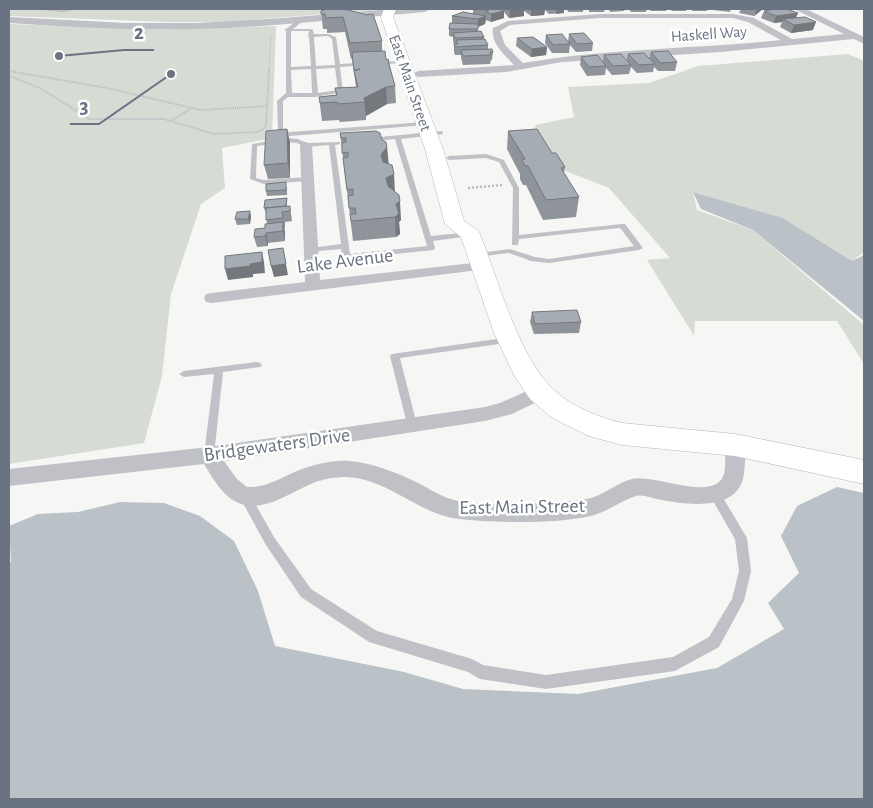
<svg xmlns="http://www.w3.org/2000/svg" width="873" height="808" font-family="'Alegreya Sans',sans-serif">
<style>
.green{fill:#d6dbd4}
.water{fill:#bac1c7}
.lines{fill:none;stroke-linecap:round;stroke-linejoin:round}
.secondary-casing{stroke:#b4b7bc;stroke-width:1}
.path-far2{stroke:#b9bbbe;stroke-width:1;stroke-dasharray:1 1;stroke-linecap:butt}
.path-far1{stroke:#b9bbbe;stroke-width:2;stroke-dasharray:1 1;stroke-linecap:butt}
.path{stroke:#b9bbbe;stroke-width:2.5;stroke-dasharray:2 2;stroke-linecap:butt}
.service{fill:#bfc1c6;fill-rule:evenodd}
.minor{fill:#bfc1c6;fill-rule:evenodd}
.tertiary{fill:#bfc1c6;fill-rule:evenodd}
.secondary{fill:#fff;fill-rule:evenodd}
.wall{fill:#8f949a}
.shaded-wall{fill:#74787d}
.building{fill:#a6acb3;stroke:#74787d}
.labels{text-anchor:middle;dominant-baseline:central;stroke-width:5;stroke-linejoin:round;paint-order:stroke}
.far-street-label{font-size:16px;fill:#697382;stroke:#fff}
.street-label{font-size:20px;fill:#697382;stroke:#fff}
.leader{fill:none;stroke:#697382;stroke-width:2}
.callout-dot{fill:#697382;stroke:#fff;stroke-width:2}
.callout-label{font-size:21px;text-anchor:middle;font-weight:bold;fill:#697382;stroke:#fff;stroke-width:5;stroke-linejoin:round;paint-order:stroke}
</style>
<rect width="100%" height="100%" fill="#f6f7f4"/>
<g class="green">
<polygon points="9,9 391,9 220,22 168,22 9,16"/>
<polygon points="9,24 160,30 276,26 272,138 222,148 225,188 201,204 171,294 162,376 144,443 9,464"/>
<polygon points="848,54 864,61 864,252 852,261 783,218 693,192 697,210 753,230 864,325 864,364 837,321 695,321 694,336 647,260 670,258 609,188 563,170 527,144 536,125 574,117 568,87 649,83 698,66"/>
</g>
<g class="water">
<polygon points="693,192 783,218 852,261 864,255 864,321 753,230 701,209"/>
<polygon points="837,487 864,493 864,799 9,799 9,566 11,561 9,526 38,514 78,512 120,502 164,503 200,516 234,541 258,591 275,646 404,672 463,689 578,694 717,668 784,629 768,603 799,573 781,536 797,506"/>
</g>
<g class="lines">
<g class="secondary-casing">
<path id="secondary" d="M384,9H396L393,17L443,149L464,221L477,230L480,234C498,279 516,348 548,384C567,405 595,416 622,423L735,434L864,460V484L735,456L622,445L589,436L562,423L550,416L530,399L514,375L494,333L461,237L445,224L425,149L381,17Z"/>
</g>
<g class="path-far2">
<polyline points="9,71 13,72"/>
<polyline points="269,72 271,34"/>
</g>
<g class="path-far1">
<polyline points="9,71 107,88 201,110 267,106"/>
<polyline points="9,76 40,88 89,119 164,119 214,134 258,132 266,127 269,70"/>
<polyline points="172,120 191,109"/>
</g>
<polyline class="path" points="468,188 503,185"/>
<g class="service">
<polygon points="31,9 80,9 64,12"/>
<path d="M302,18L304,20L293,29H311L313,30L314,34H329L336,37L340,64L402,61L404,62L402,63L340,67L343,92L315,97H288L283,101V130L290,132L424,122L426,123V125L290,136L278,132L277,101L286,93V31L284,30C290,27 295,21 302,18ZM291,31H309L308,36L309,37L311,66L291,67ZM328,36L332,39L335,65L316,66L314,37ZM335,68L338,90L318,93L316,69ZM311,69L312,93H292L291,70Z"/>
<polygon points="441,131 443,132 443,134 401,139 431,236 470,232 474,234 470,236 433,241 435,248 434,250 346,259 342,257 341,249 308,252 307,250 311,248 341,244 329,145 306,147 297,143 287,142 257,146 256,178 264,180 308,177 311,179 308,181 264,184 250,179 252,144 287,138 298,139 307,143 340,142 340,144 335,145 350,254 427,246 395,139 370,142 367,140 370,138"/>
<polygon points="486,154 504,160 519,188 519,235 622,224 625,224 643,248 639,250 549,263 531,261 509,253 475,257 475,253 478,253 510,249 535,257 549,259 634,246 620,228 519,239 518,245 512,245 513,188 499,162 486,158 449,160 446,158 449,156"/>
<polygon points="510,337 515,340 513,342 400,358 417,425 416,428 408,428 390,356 392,354"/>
<polygon points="257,362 260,363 262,365 260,367 223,372 214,455 213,458 209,459 205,458 204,455 214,374 184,377 179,374 184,371"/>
<polygon points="715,489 719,491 747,538 751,571 744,601 719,647 675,671 546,689 480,679 468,672 369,642 301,597 266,545 239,496 241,493 245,491 249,493 274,537 311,589 377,631 472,659 483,665 546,675 673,657 709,637 732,599 739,571 735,539 709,494 711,491"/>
</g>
<g class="minor">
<path d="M600,14H733L754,18L792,39L854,33L858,36L854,39L721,52L562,62L506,72L418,77L413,74L418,71L514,65C505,55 490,43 493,28L508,21ZM600,18H733L748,22L781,40C695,49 608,48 523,63L505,45L500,31L510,25Z"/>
<polygon points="306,142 312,145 320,280 482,262 487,263 489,266 487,269 212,303 206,302 204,298 206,294 212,293 305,282 300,145"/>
<path d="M540,385L547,387L549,392L547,397L512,414L485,421L224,461L237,479L247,487C265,488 281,478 297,471C313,465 331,460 349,461C374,463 398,473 420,484C430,489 440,496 451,499C474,507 566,504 591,498C605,494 617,483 632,479C654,474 704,499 721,480C729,470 722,451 728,439L735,437L742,439C747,449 745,463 744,473C740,512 689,505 662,500C654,499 643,494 636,496C620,501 607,512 591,516C558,524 492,523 459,519C418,514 389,479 346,477C336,477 323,479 313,483C293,491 268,510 245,505C224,500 215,481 204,464L9,486V469L209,447L485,407L500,403Z"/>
</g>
<g class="tertiary">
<path d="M392,9H430L425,12C349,18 274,27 198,29C135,31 72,27 9,23V17L127,23H198L283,18Z"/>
<polygon points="794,9 806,9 864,37 864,44"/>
</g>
<use href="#secondary" class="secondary"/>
</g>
<g class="wall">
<polygon points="344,9 382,41 382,51 386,59 389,60 390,67 395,86 396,103 387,104 366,116 366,120 340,122 339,120 322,121 319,97 336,95 335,88 356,87 352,59 351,59 345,32 327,33 327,29 323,29 321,11"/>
<polygon points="473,9 499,9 503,10 503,9 564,9 564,13 549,14 545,10 544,15 531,16 524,11 524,16 509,18 504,12 504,18 491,22 486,20 485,24 478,27 478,32 484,37 484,39 488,45 488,49 493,52 492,60 491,60 490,64 463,65 461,58 461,55 455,55 454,52 454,44 453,41 453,37 449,36 449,29 452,23 452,16 473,14"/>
<polygon points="567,9 583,9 583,12 568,12"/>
<polygon points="589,9 605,9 604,12 589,12"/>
<polygon points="609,9 625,9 624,11 610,12"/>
<polygon points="629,9 647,9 646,12 631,12"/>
<polygon points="649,9 667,9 666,11 651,11"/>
<polygon points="670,9 686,9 686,11 672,11"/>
<polygon points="690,9 707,9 707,11 693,11"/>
<polygon points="713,9 731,9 730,12 713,10"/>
<polygon points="741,9 763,9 754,16 739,13"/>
<polygon points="764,11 797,18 813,30 791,33 780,27 782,22 774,23 761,18"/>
<polygon points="569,34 593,43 592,51 576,52 570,45 569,53 552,53 545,43 546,35 568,42"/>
<polygon points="517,38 547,47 546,55 531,57 516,46"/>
<polygon points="651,52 677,62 675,71 658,71 654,67 653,72 637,73 631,67 629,74 612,75 606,68 605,75 587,76 580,65 581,57 602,62 604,55 626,60 628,54 649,58"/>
<polygon points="287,129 290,143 290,178 268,179 264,165"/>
<polygon points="508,131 552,153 565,167 564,173 579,197 576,217 543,220 526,185 523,185 520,179 520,174 507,149"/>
<polygon points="340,133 382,140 387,147 388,164 401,220 399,222 400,234 396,237 353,241"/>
<polygon points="287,187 287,195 267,196 266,191"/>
<polygon points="287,198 287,206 290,206 292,221 285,222 285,228 284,228 285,232 285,241 268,243 268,246 257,247 254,237 265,228 267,224 266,213 264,208"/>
<polygon points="251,216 250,224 237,225 235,219"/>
<polygon points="532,312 581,322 579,333 534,334 530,322"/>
</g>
<g class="shaded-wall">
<polygon points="524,9 524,16 509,18 510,10"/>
<polygon points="531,9 545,9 544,15 531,16"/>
<polygon points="557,9 564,9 564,13 556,14"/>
<polygon points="757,9 763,9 754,16"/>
<polygon points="504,11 504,18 491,22 491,14"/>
<polygon points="798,13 795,21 783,19 782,22 774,23 776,16"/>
<polygon points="486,16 485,24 478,27 478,19"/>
<polygon points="816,22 813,30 791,33 794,25"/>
<polygon points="547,47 546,55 531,57 532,49"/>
<polygon points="386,87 387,104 366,116 364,98"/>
<polygon points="287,129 290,143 290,178 288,163"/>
<polygon points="387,147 389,166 382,174 381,155"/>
<polygon points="394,174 395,193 387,198 386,178"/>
<polygon points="400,201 401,220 399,222 400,234 396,237 395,217 396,204"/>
<polygon points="250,211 251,216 250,224 248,219"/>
<polygon points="283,222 285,232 285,241 283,231"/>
<polygon points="266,233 268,243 268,246 265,236"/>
<polygon points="283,248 288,275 274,277 271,266"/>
<polygon points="262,252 264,262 265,273 253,274 253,277 228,280 225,269 250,264"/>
</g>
<g class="building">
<polygon points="324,9 344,9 367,15 373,14 382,41 350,43 343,17 326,18 325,14 321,14 321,11 324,10"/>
<polygon points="482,9 499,9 504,11 491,14 485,11 489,10"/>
<polygon points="509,9 524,9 510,10"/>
<polygon points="775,9 787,9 798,13 776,16 764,11"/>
<polygon points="463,12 486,16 478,19 452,16"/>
<polygon points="805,17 816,22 794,25 783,19"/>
<polygon points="450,23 478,24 478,29 449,29"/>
<polygon points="481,31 484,37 455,38 453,33"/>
<polygon points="584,33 593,43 577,44 569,34"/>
<polygon points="562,34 570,44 553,45 546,35"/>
<polygon points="533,37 547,47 532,49 517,38"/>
<polygon points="485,39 488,45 455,47 454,44 458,44 456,40"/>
<polygon points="492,49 493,52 490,52 491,55 463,56 461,50"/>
<polygon points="385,51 386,59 389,60 388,61 395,86 386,87 364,98 365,102 338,104 337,102 320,103 319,97 337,95 335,88 358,87 354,71 360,69 354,70 352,53 356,52"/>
<polygon points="668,51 677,62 660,63 651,52"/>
<polygon points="644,53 655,64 639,65 628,54"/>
<polygon points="621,54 631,65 613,66 604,55"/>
<polygon points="597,55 606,66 589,67 581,57"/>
<polygon points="287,129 288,163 264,165 266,131"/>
<polygon points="537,129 552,153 556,153 565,167 561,168 579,197 546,200 528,166 525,166 522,160 525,159 508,131"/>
<polygon points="376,131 380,133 382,140 386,142 387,147 381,155 383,162 392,165 394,174 386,178 388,186 399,195 400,201 396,204 399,214 395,217 351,221 350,214 356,214 355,208 349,208 348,196 353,195 353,189 347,190 343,158 348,157 348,152 342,153 342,143 346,142 346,138 341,138 340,133"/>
<polygon points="286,182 286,190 266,191 266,184"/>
<polygon points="287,198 286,206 264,208 265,200"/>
<polygon points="290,206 290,211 282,212 283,218 266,220 266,208"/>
<polygon points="250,211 248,219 235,219 237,212"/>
<polygon points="283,222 283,231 266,233 265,236 254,237 255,229 265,228 265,224"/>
<polygon points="283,248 286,264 271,266 268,250"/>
<polygon points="262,252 262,262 250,264 250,266 225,269 225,256"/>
<polygon points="577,310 581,322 535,324 532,312"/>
</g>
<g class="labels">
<g class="far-street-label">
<text transform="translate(709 34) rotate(-4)">Haskell Way</text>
<text transform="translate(410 83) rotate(71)">East Main Street</text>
</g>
<g class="street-label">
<text transform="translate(345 261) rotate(-7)">Lake Avenue</text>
<text transform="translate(277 445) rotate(-8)">Bridgewaters Drive</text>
<text transform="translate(522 507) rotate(-1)">East Main Street</text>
</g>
</g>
<path class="leader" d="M59 56L124 50H154M171 74L99 124H70"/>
<g class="callout-dot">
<circle cx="59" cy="56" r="5"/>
<circle cx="171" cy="74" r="5"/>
</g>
<g class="callout-label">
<text x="139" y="39">2</text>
<text x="84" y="113">3</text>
</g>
<rect width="873" height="808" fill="none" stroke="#697382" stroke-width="20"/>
</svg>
